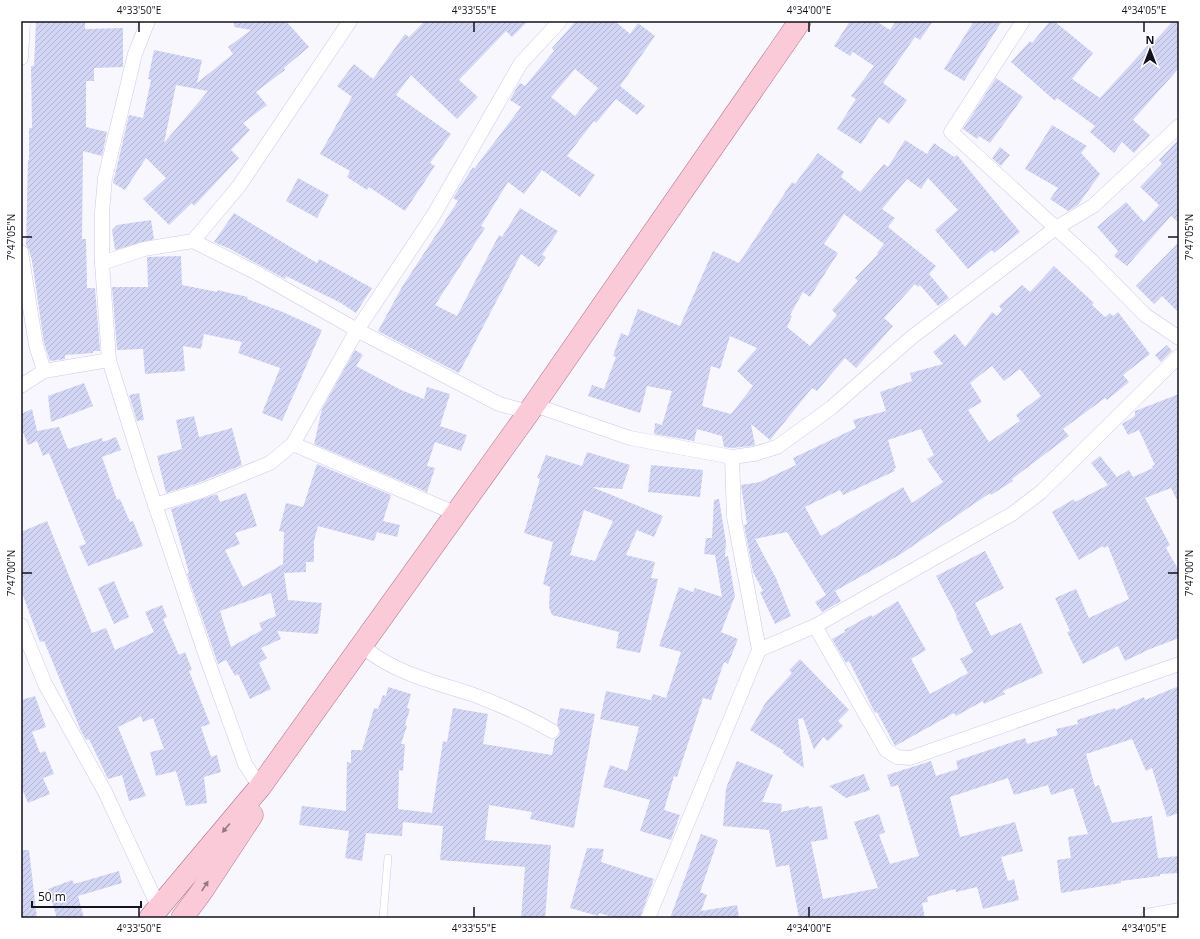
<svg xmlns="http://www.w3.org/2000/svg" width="1200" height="939" font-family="'Open Sans',sans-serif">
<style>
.building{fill:url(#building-hatch);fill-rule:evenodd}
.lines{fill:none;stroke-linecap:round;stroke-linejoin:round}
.lane-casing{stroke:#cdc8e6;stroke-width:8}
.street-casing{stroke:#cdc8e6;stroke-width:15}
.secondary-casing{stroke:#cdc8e6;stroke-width:21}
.primary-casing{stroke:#a97286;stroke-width:23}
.lane{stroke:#fff;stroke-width:7}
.street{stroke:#fff;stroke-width:14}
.secondary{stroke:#fff;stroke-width:20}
.primary{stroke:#fbcad9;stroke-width:22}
.oneway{fill:#937784}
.ticks{fill:none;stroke:#14121d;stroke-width:1.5}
.neatline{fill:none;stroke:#14121d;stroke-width:1.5}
.ticks-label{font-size:10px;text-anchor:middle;fill:#14121d}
</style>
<defs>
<pattern id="building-hatch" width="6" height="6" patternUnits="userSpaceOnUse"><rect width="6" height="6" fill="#d2d5f4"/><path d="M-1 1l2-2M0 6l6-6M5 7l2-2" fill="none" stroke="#b3b6d1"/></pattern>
</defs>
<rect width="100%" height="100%" fill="#f8f7fe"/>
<g class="building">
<polygon points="36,21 85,21 85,29 123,28 123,67 94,68 94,81 86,81 86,127 107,132 102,156 83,151 82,239 86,239 87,288 95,288 100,351 93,351 93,353 65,355 65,359 50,361 44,343 32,261 29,250 26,245 28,160 29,160 29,128 32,128 31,66 34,66"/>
<path d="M234,21H286L309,47L284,68L285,70L256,92L267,105L243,123L250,130L231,150L239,158L194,206L192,203L169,225L143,199L166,178L146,158L125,190L113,183L129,115L143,118L151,80L148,79L154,50L202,60L197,83L233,54L228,47L251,30L234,27ZM176,85L208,91L164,143Z"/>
<polygon points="425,21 528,21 512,37 506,31 459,80 478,97 457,119 411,75 396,95 451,134 430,163 435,166 405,211 369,187 367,190 347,177 350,171 320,154 352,97 337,86 354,64 373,79 405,34 409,37"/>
<path d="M576,21H615L630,34L638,23L655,36L620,86L645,106L637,115L616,99L596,123L594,121L567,156L595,175L580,197L542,170L524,194L508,182L481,226L485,228L435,305L457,316L499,235L502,237L520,208L558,231L542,255L546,257L539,267L521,254L459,373L378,331L402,287L458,201L453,198L473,167L474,169L521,107L510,100L517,87L520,83L525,86L554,51L552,48ZM575,69L598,88L575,116L551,97Z"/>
<polygon points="850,21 876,21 890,30 896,21 933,21 920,40 915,37 883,83 907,100 889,124 879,117 861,144 837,129 856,99 851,96 874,66 853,52 850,56 834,46"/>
<polygon points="974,21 1002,21 964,81 944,69"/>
<polygon points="1050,21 1054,21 1093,53 1072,79 1100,98 1152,41 1153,43 1173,21 1179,21 1179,68 1133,120 1150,135 1134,153 1122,142 1114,153 1090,132 1095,126 1057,98 1055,101 1011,62 1030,41 1032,43"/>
<polygon points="996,78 1023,97 990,143 979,136 977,139 963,129"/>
<polygon points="1052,125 1087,146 1081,153 1100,174 1078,205 1068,211 1050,199 1058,188 1025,169"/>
<polygon points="1179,139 1179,223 1171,216 1127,266 1114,256 1118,251 1097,227 1126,202 1144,222 1159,205 1140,187 1162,164 1159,160"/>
<path d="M905,140L927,154L934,143L954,157L957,155L1020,232L994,253L992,250L968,269L935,230L958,210L928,178L921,189L907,179L882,209L895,218L888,227L936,266L929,274L949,298L938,306L920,285L918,287L915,284L884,318L893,326L856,368L845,358L817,391L812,388L770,440L751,424L755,445L752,446L732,448L724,447L722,436L697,429L694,441L654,434L655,423L662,425L672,391L647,386L640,413L588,396L592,385L604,389L616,357L613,356L621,333L628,336L638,309L680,326L713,251L739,263L792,182L795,184L818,153L844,172L841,177L860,192L884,164L888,167ZM844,214L884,244L877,253L878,254L855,278L858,281L832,310L837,315L810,346L787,327L792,316L790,315L803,292L810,297L838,253L824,244ZM730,336L757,348L737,371L753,386L731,414L702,406L711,366L720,369Z"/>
<polygon points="1000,147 1010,155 1001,166 992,158"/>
<polygon points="298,178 329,195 317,218 286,201"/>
<polygon points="234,213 317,263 319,259 372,288 356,313 341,303 286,276 285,279 230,249 214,242"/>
<polygon points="151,220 154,239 115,250 112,230 117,225"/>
<polygon points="1179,242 1179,313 1162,296 1154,304 1136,286"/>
<polygon points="181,256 182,285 217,292 217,290 248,297 247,299 283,312 322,330 282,421 262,413 280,368 238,353 242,342 204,334 201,349 183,346 185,371 145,374 143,349 117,350 112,287 148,287 147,257"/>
<path d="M1054,266L1094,303L1092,305L1105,317L1110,313L1113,316L1118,312L1150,354L1123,375L1129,382L1107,400L1105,398L1063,429L1069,436L1012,479L1013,481L991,495L990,493L901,554L835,591L841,601L822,612L815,602L826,595L787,532L755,539L776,578L791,616L775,624L760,592L763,591L753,572L744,525L747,524L741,485L760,482L796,465L793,458L856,428L853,420L886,411L880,392L912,381L910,373L943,364L933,352L955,334L965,347L992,312L997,316L1002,310L999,306L1022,285L1030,292ZM992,366L1004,381L1020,369L1041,396L1016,415L1020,421L989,442L968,410L982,402L970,383ZM921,429L934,455L927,459L943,482L912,503L903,487L821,536L805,507L840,490L843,495L895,471L893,469L896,468L888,440Z"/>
<polygon points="1167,345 1172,351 1161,362 1155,355"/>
<polygon points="355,350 363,355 356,366 401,390 424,399 427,387 450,394 440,426 467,435 461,451 435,442 427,466 435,468 427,492 314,444 322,409"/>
<polygon points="84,383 93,406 51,422 48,396"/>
<polygon points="139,393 144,420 137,421 129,395"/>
<polygon points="1179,394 1179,504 1171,488 1145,498 1170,545 1166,548 1179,571 1179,638 1150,649 1125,661 1118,646 1083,664 1067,632 1070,631 1055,598 1076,589 1089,618 1129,599 1108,546 1104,548 1103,546 1079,560 1052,512 1074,499 1075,502 1108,485 1091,463 1100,456 1117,477 1129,470 1133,477 1153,468 1152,466 1155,465 1139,430 1128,435 1122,424 1135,416 1135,411"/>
<polygon points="32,409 37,431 59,427 68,449 102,438 103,442 116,437 121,450 102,457 117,500 120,499 130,522 133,521 143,546 88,566 79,546 86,544 49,453 43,456 37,441 28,445 21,427 21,414"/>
<polygon points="194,416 199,437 232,428 242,465 198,483 166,493 157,456 182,449 176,420"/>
<path d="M587,452L630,465L622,489L592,487L663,516L654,537L637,530L626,555L655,562L651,578L658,579L640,653L616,648L619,632L552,615L549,607L550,587L543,584L553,542L524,533L540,479L537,478L546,455L582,466ZM584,510L613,521L595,561L570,555Z"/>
<path d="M317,464L391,495L383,521L400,525L397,537L377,532L374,541L318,526L314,541V562H306V572L284,573L288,600L322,603L318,634L277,631L281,639L261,648L267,658L259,663L271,689L250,699L238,674L235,676L226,660L218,664L187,574L189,573L171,509L217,494L220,502L246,493L257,526L235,533L240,544L225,550L243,587L283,564L284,532L279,531L286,503L303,507ZM271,593L276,616L259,623L262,630L231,647L220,611Z"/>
<polygon points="651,465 703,470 700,497 648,492"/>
<polygon points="719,499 726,542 725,557 728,556 735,596 721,632 738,639 728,664 724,662 711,700 703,698 677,777 674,776 664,810 680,815 671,840 640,831 650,800 603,787 610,765 627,771 639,727 600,719 606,691 651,700 653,694 666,698 681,652 659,646 679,587 693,592 695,588 722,597 715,555 704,554 706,538 712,538 714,500"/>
<polygon points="47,521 92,633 106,628 115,650 154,632 145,612 162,605 167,617 163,619 179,655 185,652 192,670 189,671 210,724 201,727 211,757 217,755 221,772 204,777 207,803 186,806 176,771 156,776 150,752 164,749 153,718 143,722 141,716 118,727 146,796 129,801 122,775 108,779 89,739 86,740 81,731 44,641 40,642 21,590 21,532"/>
<polygon points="985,551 1004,588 975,603 991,636 1021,623 1043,673 1003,691 1005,694 984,704 983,701 956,716 954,713 895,746 877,712 875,713 849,661 846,663 832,639 845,632 844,630 871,615 872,617 898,601 926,650 911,659 930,694 968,673 960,659 973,652 956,617 957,616 936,576"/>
<polygon points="114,581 129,617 114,624 98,588"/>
<polygon points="800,659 849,710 838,721 843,726 828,741 823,737 814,750 803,718 798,719 804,768 783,753 784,751 750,730 766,702 792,673 789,670"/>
<polygon points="1179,686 1179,813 1167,817 1152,768 1146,771 1132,739 1086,754 1095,787 1099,785 1112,823 1152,816 1158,858 1179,856 1179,873 1160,874 1160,876 1121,881 1121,883 1061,893 1057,860 1071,858 1068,837 1088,834 1073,788 1051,795 1048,785 1014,795 1008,778 950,797 960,837 1015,822 1023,851 1001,857 1008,881 1014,879 1019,900 983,909 977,887 956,892 955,889 927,897 928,902 922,903 925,918 799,918 789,865 776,867 769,830 723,826 726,788 737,761 773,775 762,802 782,804 781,812 809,806 809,808 822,806 828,839 811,842 823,899 878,888 854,822 879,814 885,832 879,835 890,864 919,856 898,785 891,787 887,775 931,761 936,776 958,769 956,761 1025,738 1027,744 1058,735 1056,729 1078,724 1077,720 1115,708 1115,710 1144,697 1145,700"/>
<polygon points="388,687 411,694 407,708 410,709 405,725 407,726 401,744 405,744 403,771 399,770 398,809 432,813 443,741 447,742 453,708 488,714 483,744 552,755 555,739 559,736 560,731 557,724 560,708 595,714 574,828 530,819 532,812 489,805 485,840 551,845 545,918 521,918 525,867 440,860 443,826 403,822 402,836 366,833 362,861 345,858 349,831 299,825 302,806 346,811 347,762 351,763 351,750 362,750 374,708 378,709 383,695 386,696"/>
<polygon points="35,696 46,727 32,732 40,753 45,751 54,774 43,778 50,794 28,803 21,786 21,700"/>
<polygon points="864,774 870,790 846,798 829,786"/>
<polygon points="701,834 718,840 700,892 707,895 701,911 737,905 739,918 701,918 700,914 699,918 670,918"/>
<polygon points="587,848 604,849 601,862 654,879 640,918 616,918 599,913 598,916 570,908"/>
<polygon points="21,850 29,850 37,918 21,918"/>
<polygon points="119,871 122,883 78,896 84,918 57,918 48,889 72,880 74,884"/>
</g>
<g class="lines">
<g class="lane-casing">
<polyline id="lane" points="383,918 388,858"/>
</g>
<g class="street-casing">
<g id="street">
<polyline points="148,21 135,54 121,112 105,178 102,212 102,263 109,360 145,475 206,656 245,764 260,787"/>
<polyline points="1023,21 951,132 1093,262 1145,315 1179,338"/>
<polyline points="21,58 23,21"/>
<polyline points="193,241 239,186 350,21"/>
<polyline points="21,252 36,345 44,371"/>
<polyline points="102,263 144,249 193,241 257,273 357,330 499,404 529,412"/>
<polyline points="21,386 44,371 109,360"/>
<polyline points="540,407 630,438 732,457 754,454 777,447 831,408 912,337 1056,228 1093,206 1179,126"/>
<polyline points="293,444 457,514"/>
<polyline points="155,505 201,491 270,463 293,444 357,330 433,216 521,63 560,21"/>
<polyline points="21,625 45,684 105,792 159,908"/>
<polyline points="815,626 886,750 897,757 910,758 1179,664"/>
<path d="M367,650C399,675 439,683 477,696C503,706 528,717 552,731"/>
<polyline points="759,650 815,626 1012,514 1041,492 1179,356"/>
<polyline points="648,918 759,650 734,517 732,457"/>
</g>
</g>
<g class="secondary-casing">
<polyline id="secondary" points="1151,918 1179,913"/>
</g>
<g class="primary-casing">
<g id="primary">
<polyline points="150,918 260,787 529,412 800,21"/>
<polyline points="182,918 202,891 252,815"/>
</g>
</g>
<use href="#lane" class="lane"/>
<use href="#street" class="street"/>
<use href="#secondary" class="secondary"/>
<use href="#primary" class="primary"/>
</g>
<defs><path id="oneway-solid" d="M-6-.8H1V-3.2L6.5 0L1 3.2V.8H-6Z"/></defs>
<g class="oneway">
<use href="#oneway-solid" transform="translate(226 828) rotate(130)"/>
<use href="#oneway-solid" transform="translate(205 886) rotate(-57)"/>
</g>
<path class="ticks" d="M139,22V32M474,22V32M809,22V32M1144,22V32M22,237H32M1168,237H1178M22,573H32M1168,573H1178M139,907V917M474,907V917M809,907V917M1144,907V917"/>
<rect width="1200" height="939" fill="none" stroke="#ffffff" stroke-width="44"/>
<g transform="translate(1150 50)" stroke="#ffffff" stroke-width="3" paint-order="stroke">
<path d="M0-3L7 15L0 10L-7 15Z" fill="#14121d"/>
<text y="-6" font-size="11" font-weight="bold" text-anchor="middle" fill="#14121d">N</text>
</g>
<path d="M32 901v6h109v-6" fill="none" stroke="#14121d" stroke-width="2"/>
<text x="38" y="901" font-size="12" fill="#14121d" stroke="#ffffff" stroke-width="3" paint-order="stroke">50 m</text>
<rect x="22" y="22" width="1156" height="895" class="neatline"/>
<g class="ticks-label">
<text x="139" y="14">4°33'50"E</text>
<text x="474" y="14">4°33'55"E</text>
<text x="809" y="14">4°34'00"E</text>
<text x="1144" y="14">4°34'05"E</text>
<text transform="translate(11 237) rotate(-90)" y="4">7°47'05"N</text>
<text transform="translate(1189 237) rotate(-90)" y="4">7°47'05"N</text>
<text transform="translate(11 573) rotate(-90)" y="4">7°47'00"N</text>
<text transform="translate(1189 573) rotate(-90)" y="4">7°47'00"N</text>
<text x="139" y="932">4°33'50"E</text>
<text x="474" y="932">4°33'55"E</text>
<text x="809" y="932">4°34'00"E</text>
<text x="1144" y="932">4°34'05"E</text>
</g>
</svg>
